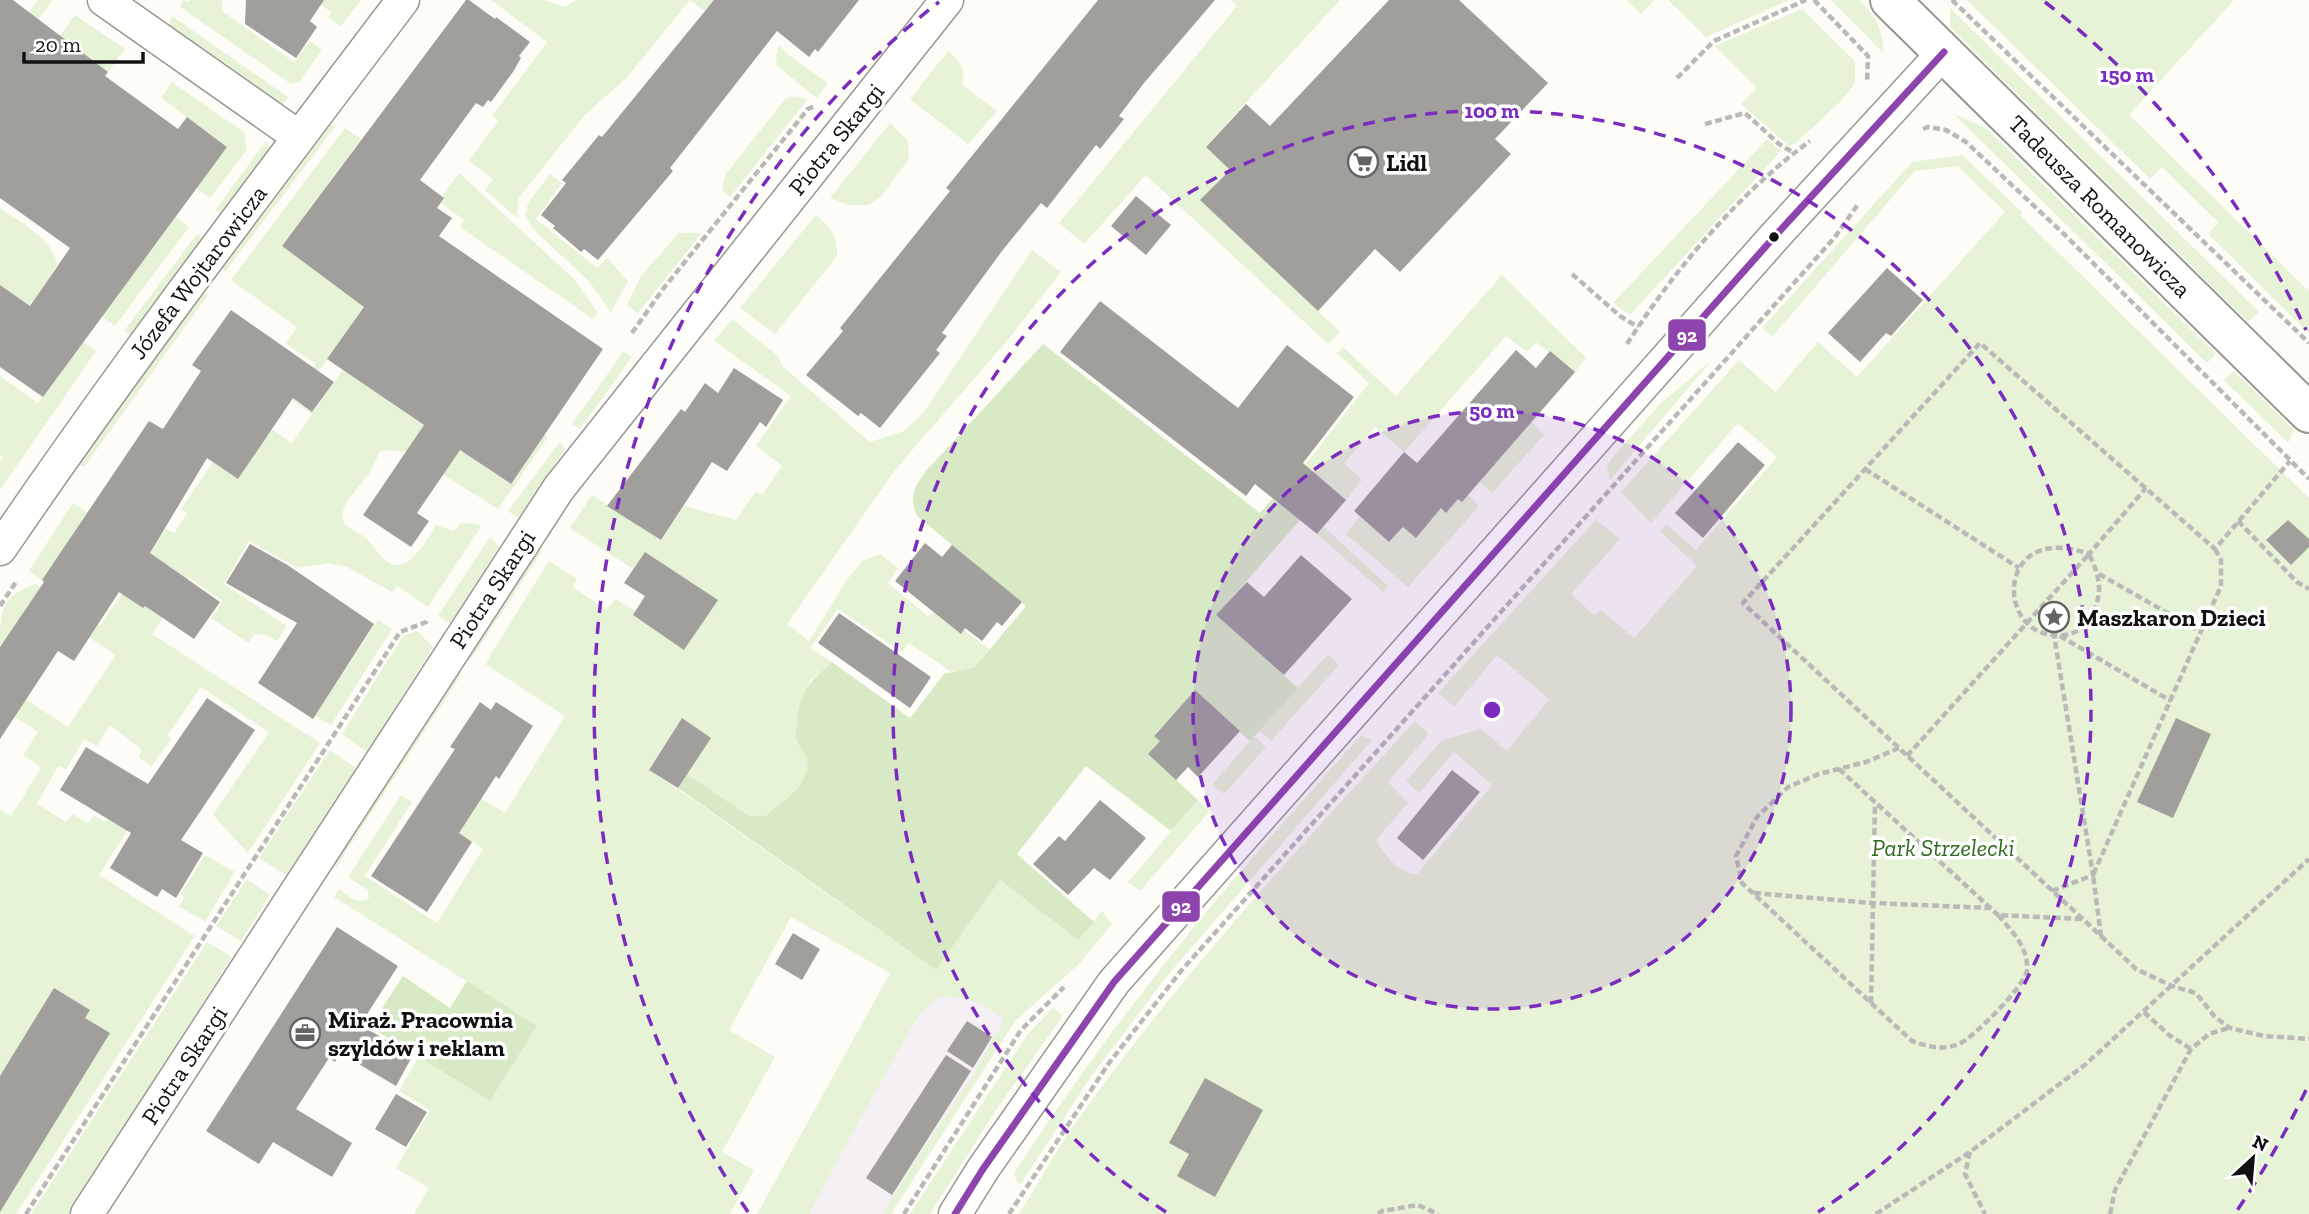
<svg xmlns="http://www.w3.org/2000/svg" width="2309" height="1214" font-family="'Zilla Slab',serif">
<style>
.industrial{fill:#f5f0f3}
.green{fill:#e7f3d7}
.forest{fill:#d8eac5}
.building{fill:#a19f9c}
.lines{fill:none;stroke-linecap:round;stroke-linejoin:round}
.minor-casing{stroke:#979795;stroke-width:35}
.tertiary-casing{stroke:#979795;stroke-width:42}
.path{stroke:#b9b9b8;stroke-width:4.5;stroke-dasharray:7 3.5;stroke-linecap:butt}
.minor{stroke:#fffffe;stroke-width:32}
.tertiary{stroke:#fffffe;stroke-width:38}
.bus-1-casing{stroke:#fff;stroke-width:12}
.bus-1{stroke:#8e44ad;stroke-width:7}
.ring{fill:none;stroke:#7b2cbf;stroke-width:3.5;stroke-dasharray:12 9}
.bus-dot{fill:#111;stroke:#fff;stroke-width:2.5}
.labels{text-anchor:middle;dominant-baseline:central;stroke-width:7;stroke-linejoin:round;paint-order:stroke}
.street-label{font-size:24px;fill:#111;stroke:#fff}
.poi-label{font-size:24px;font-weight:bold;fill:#111;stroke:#fff;text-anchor:start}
.park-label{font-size:24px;font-style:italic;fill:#2f6b1f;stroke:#fff}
.centre{fill:#7b2cbf;stroke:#fff;stroke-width:3.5}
.ring-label{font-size:21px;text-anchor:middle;font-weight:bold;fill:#7b2cbf;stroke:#fff;stroke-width:7;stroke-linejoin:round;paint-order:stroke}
.line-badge{stroke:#fff;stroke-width:2.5}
.badge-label{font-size:19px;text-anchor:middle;font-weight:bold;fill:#fff}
</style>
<rect width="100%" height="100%" fill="#fdfcf7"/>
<polygon class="industrial" points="936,970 1015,1021 891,1214 797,1214"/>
<g class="green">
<polygon points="38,0 53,0 12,52 29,12"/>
<polygon points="183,0 188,2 190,0 222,0 222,11 294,62 310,41 322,50 299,82 291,84 180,7"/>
<polygon points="314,0 361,0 341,26 328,18 331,12"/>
<polygon points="491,0 544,0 565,7 576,0 757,0 761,54 690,0 627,77 584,116 518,199 517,218 485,190 493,179 469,161 498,121 492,116 547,42"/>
<polygon points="1231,0 1340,0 1206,146 1230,170 1201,200 1340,332 1328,344 1146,175 1084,244 1059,223 1237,6"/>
<polygon points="1626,0 1654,0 1641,14"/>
<polygon points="1668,0 1789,0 1706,37"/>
<path d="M1831,0H1859C1876,16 1883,30 1883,53Z"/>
<polygon points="1967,0 2234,0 2129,115 2309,291 2309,333 2208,234 2218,222 2162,167 2150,179"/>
<polygon points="1950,8 2259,312 2248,322 1950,27"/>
<polygon points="1802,9 1855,61 1855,84 1840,102 1796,143 1789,146 1741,104 1757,88 1715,46"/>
<polygon points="75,15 125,49 108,72 60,36"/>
<polygon points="172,16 288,97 282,105 169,26"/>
<polygon points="778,45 791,57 828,83 817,98 776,65"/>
<path d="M948,51C961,61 966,68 962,85L997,111L968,144L910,99Z"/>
<polygon points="172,82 245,133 246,151 210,198 196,188 227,146 161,98"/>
<polygon points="796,96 807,100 730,197 722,190 725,175 786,98"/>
<polygon points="1954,114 1986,128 2216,354 2207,363"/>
<polygon points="328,123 335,127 225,272 220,267"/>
<polygon points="890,123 908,141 909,159 882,195 869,205 848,205 830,198"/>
<path d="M345,128L361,139L282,246L365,307L297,401L313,412L373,328L388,401L510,484L544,434L548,437L498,509L407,452L385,450L379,453L371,471L348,500L342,513L344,524C351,530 361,533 367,539C374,545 378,554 385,560C407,579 426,540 436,525L454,531L461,523L476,524L481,527L428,607L397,586L392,592L347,567L329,563L297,568L249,541L224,584L287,626L277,641L265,635L255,634L248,643L211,618L223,601L189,578L152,634L320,743L248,853L213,815L269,732L201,687L167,736L171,739L151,767L139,757L142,750L110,725L97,746L84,739L66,770L58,766L37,804L66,822L72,814L88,823L94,816L106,822L108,819L138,814L99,875L195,936L16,1214H0V809L11,816L41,768L23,755L38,732L0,707L2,684L68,727L116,655L32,600L0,647C0,612 0,596 36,584L100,626L166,529L174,533L187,513L181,509L213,462L238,478L272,429L292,443L312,414L292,400L316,364L286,344L297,327L231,280Z"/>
<polygon points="1767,139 1781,151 1630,315 1613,303"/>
<polygon points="266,141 269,149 266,156 223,215 216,209"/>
<path d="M1962,155L2022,212L2020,215L2309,498V1214H1019C1037,1185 1053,1156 1072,1128C1174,982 1295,852 1415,721L1429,734L1388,782L1408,803L1376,840C1384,855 1400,874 1417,874L1492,785L1454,752L1419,793L1406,781L1442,740L1481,729L1507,751L1549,699L1497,655L1454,707L1438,693L1596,520L1620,539L1571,594L1594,615L1601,610L1634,638L1697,566L1660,531L1666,524L1696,550L1777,457L1738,423L1651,523L1621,492L1739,360L1775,392L1818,342L1857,377L2005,212L1958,166L1915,171L1772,337L1762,328L1912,162Z"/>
<polygon points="459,173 574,279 598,313 593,319 460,227 464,220 441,203 444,199 442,196"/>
<polygon points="550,174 562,183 536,219 597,268 607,258 628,281 611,312 588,280 534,230 525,216 528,203"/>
<path d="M0,208C19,222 54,239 57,265L30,306L0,285Z"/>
<path d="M816,215C832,228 837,235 837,256L775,334L740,308Z"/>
<polygon points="176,217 189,227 115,326 102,316"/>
<polygon points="679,233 702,233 638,313 627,305 641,276"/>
<polygon points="197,234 204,239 132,336 124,331"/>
<path d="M1032,250L1061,272L1011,336L895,470L787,624L809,641L846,581L862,561L880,554L898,568L888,583L929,617L937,609L990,650L975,668L951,672L909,643L902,652L838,609L810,648L832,662L810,681L796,737C799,742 806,749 808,756C815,783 781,800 766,816H749L687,774L682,718L649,769L936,970L1000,880L1078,940L1102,911L1112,924L1079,964L1015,1021L891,1214H883L908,1172L973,1075L1004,1020C988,1005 951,987 931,1003C915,1016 905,1040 895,1057C865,1109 837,1161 809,1214H757L890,973L791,917L729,1030L775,1057L722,1152L754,1170L730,1214H414L429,1188L396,1168L430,1110L399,1091L418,1057L490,1101L537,1026L334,897L339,889C348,895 360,907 369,898L368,890L348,877L401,795L412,802L365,876L437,923L483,849L416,806L439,772L505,813L565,716L485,664L549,561L577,579L573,587L607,610L615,599L636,611L685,649L717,600L645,552L633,569L570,528L592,495L661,540L684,506L736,520L756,491L762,495L782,466L756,446L791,396L714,341L732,319L778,356L782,366L870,442L904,431L924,412Z"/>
<polygon points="1502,275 1586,358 1575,372 1536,342 1527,352 1506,336 1404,452 1375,427 1344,463 1362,480 1346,500 1305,465 1369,383 1337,353 1343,347 1396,396"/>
<polygon points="201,290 208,295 84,467 78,463"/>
<polygon points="83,342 96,351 0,490 0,462 3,457 0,455 0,376 38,403"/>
<polygon points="624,351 632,357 580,429 572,424"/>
<polygon points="1712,360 1610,480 1607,465 1613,457 1660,404"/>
<polygon points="2234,371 2294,430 2288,443 2224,380"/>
<polygon points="1531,422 1544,435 1492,493 1479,482"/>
<polygon points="560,442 565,449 518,518 508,511"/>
<polygon points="1468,495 1479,506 1408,587 1346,534 1360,516 1389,542 1403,527 1416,537 1441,508 1446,512 1458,499"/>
<polygon points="73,503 87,512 42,580 29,571"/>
<polygon points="1324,527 1388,586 1383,592 1317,534"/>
<polygon points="490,537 499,547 450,623 438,616"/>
<polygon points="536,547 542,551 472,658 466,654"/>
<polygon points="378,620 392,629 331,725 315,716"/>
<polygon points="417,631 433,647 367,752 342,734 403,636"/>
<polygon points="1328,654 1339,665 1271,741 1259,731"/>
<polygon points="455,670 461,675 336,867 331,864"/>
<path d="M1361,735L1372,740L1167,976L1092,1075L1020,1185L1016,1180L1014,1173C1063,1098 1114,1027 1170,957C1230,880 1297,808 1361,735Z"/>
<polygon points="1254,736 1266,747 1224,794 1212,785"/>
<polygon points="330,750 356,768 286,875 259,858"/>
<polygon points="1198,800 1210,811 1140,891 1128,882"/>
<polygon points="205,855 235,872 205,921 179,907 184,897 180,895"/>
<polygon points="247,879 270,895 241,941 216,926"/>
<polygon points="207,942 232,957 68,1214 31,1214"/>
<polygon points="1053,1008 1063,1016 998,1107 930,1214 910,1214 1027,1035"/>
</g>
<g class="forest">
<path d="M1043,344L1260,513L1273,498L1300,520L1217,615L1298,688L1250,741L1195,690L1154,735L1160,741L1148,754L1198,800L1171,831L1086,766L1017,854L1094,922L1078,940L1000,880L936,970L678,788L687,774L749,816H766C778,803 796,795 804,778C814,757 801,753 796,738C795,733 797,726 797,721C800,692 810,681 832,662L910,718L944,674L975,667L1026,606L917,516C909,497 914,487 926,471Z"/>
<polygon points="403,976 450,1008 467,981 537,1026 490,1101 370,1027"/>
</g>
<g class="building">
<polygon points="0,0 13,0 108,72 105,76 178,129 187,117 227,147 43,397 0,367 0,285 30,306 70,248 0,198"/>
<polygon points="246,0 324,0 310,21 317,27 296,58 245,24"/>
<polygon points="466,0 469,0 495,19 496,17 530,42 519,56 521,58 513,72 491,102 488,100 483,107 476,103 420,180 444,198 437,208 452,218 439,236 603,349 511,484 460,450 417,513 429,521 411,547 363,515 424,425 327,359 364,307 282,246"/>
<polygon points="714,0 859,0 818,52 815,49 809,57 777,31 670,168 673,171 598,260 584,249 581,252 553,228 555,226 541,215 566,183 562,180 599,135 602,137"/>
<polygon points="1098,0 1215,0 1144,83 1119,116 1124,119 1100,149 1096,145 1047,208 1041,203 1002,251 942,333 947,336 936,350 940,353 880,428 861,413 858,416 806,375 843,331 840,328 950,191 946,188"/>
<polygon points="1389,0 1459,0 1548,83 1495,139 1511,154 1400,272 1375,249 1318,311 1200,200 1230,170 1206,147 1246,104 1270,126"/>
<polygon points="1136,196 1171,225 1146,255 1111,226"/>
<polygon points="1887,268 1923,300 1891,336 1886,333 1860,362 1828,333"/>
<polygon points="1100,301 1238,408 1287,345 1354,397 1303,463 1346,500 1317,534 1255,484 1246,496 1060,352"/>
<polygon points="231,310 334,382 312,412 293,398 238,479 207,458 150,553 220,602 194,639 145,606 143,608 119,592 74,661 58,651 0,739 0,647 44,582 42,580 149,421 163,429 201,371 192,365"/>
<polygon points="1516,350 1536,368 1550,351 1575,372 1462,502 1458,499 1446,513 1441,508 1416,538 1403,527 1389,542 1354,511 1404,452 1417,463"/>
<polygon points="734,368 783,400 766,427 760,422 727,471 712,462 661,540 607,506 681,409 685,412 705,383 718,393"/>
<polygon points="1738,442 1765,465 1703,538 1675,513"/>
<polygon points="2288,520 2309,539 2309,547 2291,565 2266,540"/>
<polygon points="925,543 942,557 952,545 1022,602 1002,626 997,622 982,641 965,628 961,634 895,581"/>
<polygon points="250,544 286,564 374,624 313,719 258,683 297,623 226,583"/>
<polygon points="645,552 718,600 684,650 633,615 645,596 624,583"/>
<polygon points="1301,555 1352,599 1284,675 1216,615 1247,582 1264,597"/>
<polygon points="839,613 931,677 910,708 818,643"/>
<polygon points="1195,690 1240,731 1198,777 1188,767 1176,780 1148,754 1160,741 1154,736"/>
<polygon points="207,698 255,730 181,840 203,853 176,898 162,889 157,897 110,868 131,833 60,790 86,747 148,784"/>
<polygon points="480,702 491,710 496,702 533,726 499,779 496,776 459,833 472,842 427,912 371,876 455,749 450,747"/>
<polygon points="682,718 711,738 678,788 649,770"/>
<polygon points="2176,718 2211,734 2173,818 2137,802"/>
<polygon points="1452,770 1480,792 1423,860 1397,838"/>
<polygon points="1100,800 1146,838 1110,880 1094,868 1068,895 1033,864 1059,836 1065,841"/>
<polygon points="337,927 398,966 360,1025 413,1055 396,1086 340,1053 335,1062 329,1058 296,1109 352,1143 332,1177 273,1142 259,1164 206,1131"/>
<polygon points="793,933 820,949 802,980 775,964"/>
<polygon points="54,988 90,1010 85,1018 110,1033 0,1212 0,1076"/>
<polygon points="967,1021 992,1037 973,1068 947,1051"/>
<polygon points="946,1055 971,1071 892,1195 866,1178"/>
<polygon points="1205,1078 1263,1110 1215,1197 1177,1176 1189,1154 1169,1143"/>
<polygon points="396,1094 427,1112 406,1147 375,1129"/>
</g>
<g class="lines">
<g class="minor-casing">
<g id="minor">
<polyline points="104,0 299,137"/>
<path d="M0,549C128,361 266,181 403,0"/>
<polyline points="87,1214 559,488 947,0"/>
<polyline points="955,1214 983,1169 1114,982 1775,236 1944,52"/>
</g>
</g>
<g class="tertiary-casing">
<polyline id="tertiary" points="1890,0 2309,413"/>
</g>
<g class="path">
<polyline points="1814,0 1868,56 1867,82"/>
<polyline points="1952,0 2309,343"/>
<polyline points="1677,78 1714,41 1806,0"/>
<polyline points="1705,124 1745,113 1779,144 1794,153"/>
<polyline points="1923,129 1928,127 1946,130 1966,142 2065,235 2309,479"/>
<polyline points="1572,274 1620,316 1638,327"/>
<polyline points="632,333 663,289 808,109 815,106"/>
<path d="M1627,344C1675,269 1738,194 1810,141"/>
<polyline points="1865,469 2019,568"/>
<polyline points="2238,521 2297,582 2309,589"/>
<polyline points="2215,549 2221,560 2221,586 2093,875 2101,936 1743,603 1980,343 2215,549 2290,461"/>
<polyline points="2099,574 2201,632"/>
<polyline points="0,606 16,582"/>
<polyline points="2060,636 2171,701"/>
<path d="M1899,748L1866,762L1819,774L1788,787L1757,817L1736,856L1742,883L1912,1041C1927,1046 1942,1051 1959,1044C1973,1038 2026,985 2027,970C2029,948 2011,930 1998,915L2082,919"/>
<path d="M1907,756L2089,554C2099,575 2104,592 2092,614C2086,627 2078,633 2064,635C1994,643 1993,519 2089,554L2146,488"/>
<polyline points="1839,769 1998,915"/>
<polyline points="2052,891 2093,875 2054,635"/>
<polyline points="1754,893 1872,903 1991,908"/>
<polyline points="2101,936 2136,969 2172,986 2196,993 2215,1017 2230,1028 2264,1036 2309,1039"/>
<polyline points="1871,1003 1875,803"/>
<polyline points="2144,1012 2169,1035 2191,1049"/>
<polyline points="1970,1152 1965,1174 1985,1214"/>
<polyline points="26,1214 400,632 426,622 428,619"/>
<polyline points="904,1214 1021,1030 1064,987"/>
<polyline points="1009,1214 1109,1063 1181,971 1835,237 1859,203"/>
<polyline points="1378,1214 1382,1211 1418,1205 1438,1214"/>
<polyline points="1876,1214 1970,1152 2086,1064 2309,859"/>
<polyline points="2110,1214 2115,1190 2191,1049 2209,1034 2229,1028"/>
</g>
<use href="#minor" class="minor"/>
<use href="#tertiary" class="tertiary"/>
<g class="bus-1-casing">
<polyline id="bus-1" points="955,1214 983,1169 1114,982 1775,236 1944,52"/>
</g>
<use href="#bus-1" class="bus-1"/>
</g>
<circle cx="1492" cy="710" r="299" fill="#7b2cbf" fill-opacity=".12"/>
<g class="ring">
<circle cx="1492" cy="710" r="299"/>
<path d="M1166 1212A599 599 0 1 1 1818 1212"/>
<path d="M2306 1090A898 898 0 0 1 2236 1212M748 1212A898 898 0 0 1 939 2M2045 2A898 898 0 0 1 2306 330"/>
</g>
<defs>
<g id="supermarket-ring" transform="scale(1.575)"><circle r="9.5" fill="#fff" stroke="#646362" stroke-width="1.5"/><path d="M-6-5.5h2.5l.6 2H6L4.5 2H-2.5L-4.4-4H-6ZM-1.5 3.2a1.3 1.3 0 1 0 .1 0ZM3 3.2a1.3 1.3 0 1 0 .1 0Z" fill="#646362"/></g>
<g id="sight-ring" transform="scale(1.575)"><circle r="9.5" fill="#fff" stroke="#646362" stroke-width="1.5"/><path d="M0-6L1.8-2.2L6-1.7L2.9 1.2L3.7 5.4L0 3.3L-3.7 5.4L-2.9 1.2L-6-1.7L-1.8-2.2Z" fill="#646362"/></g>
<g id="office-ring" transform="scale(1.575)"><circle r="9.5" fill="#fff" stroke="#646362" stroke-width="1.5"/><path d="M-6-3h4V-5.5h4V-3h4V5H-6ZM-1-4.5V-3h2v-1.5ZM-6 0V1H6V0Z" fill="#646362"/></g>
</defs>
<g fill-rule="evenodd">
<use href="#supermarket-ring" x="1363" y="162"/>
<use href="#sight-ring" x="2054" y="617"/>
<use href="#office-ring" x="305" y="1033"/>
</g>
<circle class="bus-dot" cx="1774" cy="237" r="6"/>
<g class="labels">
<g class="street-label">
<text transform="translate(836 139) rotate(-51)">Piotra Skargi</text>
<text transform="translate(2100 206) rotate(45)">Tadeusza Romanowicza</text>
<text transform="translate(198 272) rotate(-53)">Józefa Wojtarowicza</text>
<text transform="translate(492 589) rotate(-57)">Piotra Skargi</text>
<text transform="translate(184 1065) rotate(-57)">Piotra Skargi</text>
</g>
<g class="poi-label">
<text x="1386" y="162">Lidl</text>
<text x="2077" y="617">Maszkaron Dzieci</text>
<text x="328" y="1019">Miraż. Pracownia<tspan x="328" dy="28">szyldów i reklam</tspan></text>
</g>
<g class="park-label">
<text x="1943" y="847">Park Strzelecki</text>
</g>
</g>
<circle cx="1492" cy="710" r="10" class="centre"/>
<g class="ring-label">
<text x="2127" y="82">150 m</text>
<text x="1492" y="118">100 m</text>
<text x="1492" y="418">50 m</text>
</g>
<g class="line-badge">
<rect x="1667" y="318" width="40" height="34" rx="7" fill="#8e44ad"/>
<rect x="1161" y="890" width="40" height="33" rx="7" fill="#8e44ad"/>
</g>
<g class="badge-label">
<text x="1687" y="342">92</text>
<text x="1181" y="913">92</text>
</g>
<g transform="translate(2253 1158) rotate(26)" stroke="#ffffff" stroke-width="5" paint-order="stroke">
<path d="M0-5L12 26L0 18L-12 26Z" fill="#111111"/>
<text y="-10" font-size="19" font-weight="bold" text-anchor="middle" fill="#111111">N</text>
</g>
<path d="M24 52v10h119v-10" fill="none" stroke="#111111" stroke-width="3.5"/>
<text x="35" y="52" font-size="21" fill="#111111" stroke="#ffffff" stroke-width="5" paint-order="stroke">20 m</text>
</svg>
